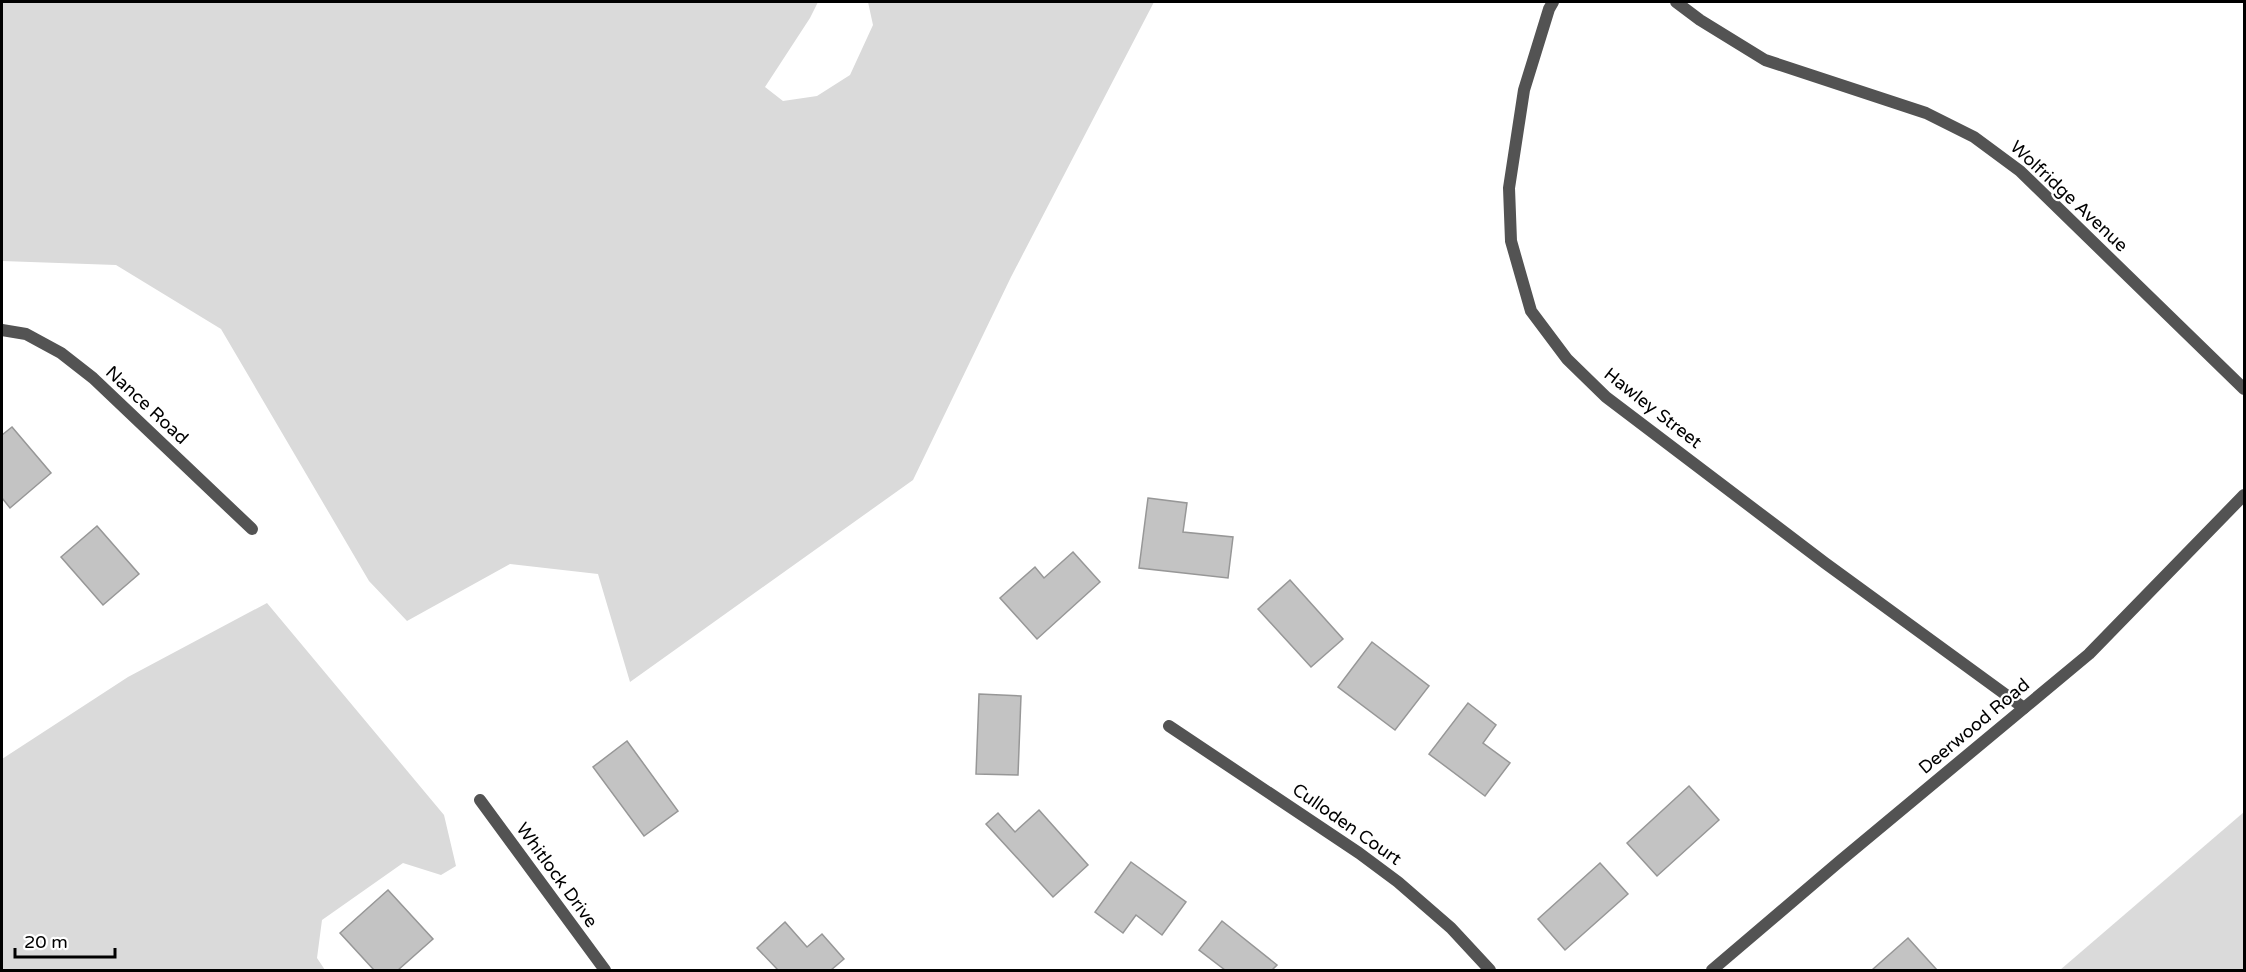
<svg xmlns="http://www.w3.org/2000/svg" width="2246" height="972" font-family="'Varela Round',sans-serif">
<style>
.green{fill:#dadada}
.building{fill:#c3c3c3;stroke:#979797;stroke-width:1.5}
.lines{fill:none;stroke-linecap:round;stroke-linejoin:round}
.street{stroke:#535353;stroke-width:12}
.labels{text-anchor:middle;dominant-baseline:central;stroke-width:4.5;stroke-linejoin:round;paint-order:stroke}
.street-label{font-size:18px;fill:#000;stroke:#fff}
</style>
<rect width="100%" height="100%" fill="#fff"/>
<g class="green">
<polygon points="2,2 818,2 810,18 765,87 783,101 817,96 850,75 873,25 868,2 1154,2 1011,277 913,480 630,682 598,574 510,564 407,621 369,581 221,329 116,265 2,261"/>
<polygon points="267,603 444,815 456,866 441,875 403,863 322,920 317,958 325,970 2,970 2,759 128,677"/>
<polygon points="2244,812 2244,970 2060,970"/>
</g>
<g class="building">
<polygon points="12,427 51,473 10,508 2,498 2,435"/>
<polygon points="1148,498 1187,503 1183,532 1233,537 1228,578 1139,568"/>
<polygon points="97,526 139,574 103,605 61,557"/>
<polygon points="1073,552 1100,582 1037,639 1000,598 1035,567 1044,578"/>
<polygon points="1290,580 1343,639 1311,667 1258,609"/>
<polygon points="1372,642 1429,686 1395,730 1338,687"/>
<polygon points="979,694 1021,696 1018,775 976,774"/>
<polygon points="1468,703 1496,725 1483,743 1510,763 1485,796 1429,754"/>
<polygon points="627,741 678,811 644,836 593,767"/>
<polygon points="1689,786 1719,820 1657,876 1627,843"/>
<polygon points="1039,810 1088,865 1053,897 986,824 998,813 1015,832"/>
<polygon points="1131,862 1186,902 1162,935 1136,915 1123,933 1095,912"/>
<polygon points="1600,863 1628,894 1565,950 1538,919"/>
<polygon points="388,890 433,939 398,970 374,970 340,933"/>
<polygon points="1222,921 1277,965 1272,970 1225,970 1199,950"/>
<polygon points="785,922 807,947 822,934 844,959 831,970 778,970 757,948"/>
<polygon points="1908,938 1937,970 1872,970"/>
</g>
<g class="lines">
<g class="street">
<polyline points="1553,2 1549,9 1524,90 1509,188 1511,241 1531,311 1567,359 1606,397 1825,563 2024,708"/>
<polyline points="1676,2 1700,20 1765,60 1926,113 1974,137 2020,171 2244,389"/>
<polyline points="2,330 26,334 61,353 93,378 252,529"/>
<polyline points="1169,726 1359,853 1398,882 1451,928 1490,970"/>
<polyline points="480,800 605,970"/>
<polyline points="1712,970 1840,861 2089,654 2244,495"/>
</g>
</g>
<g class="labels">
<g class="street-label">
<text transform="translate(2069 196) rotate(43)">Wolfridge Avenue</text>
<text transform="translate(147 405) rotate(43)">Nance Road</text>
<text transform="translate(1653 408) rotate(38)">Hawley Street</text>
<text transform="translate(1974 726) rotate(-40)">Deerwood Road</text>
<text transform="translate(1347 824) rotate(35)">Culloden Court</text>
<text transform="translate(557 875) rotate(54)">Whitlock Drive</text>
</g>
</g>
<rect width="2246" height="972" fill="none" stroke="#000000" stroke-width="6"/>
<path d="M15 948v9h100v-9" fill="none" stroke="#000000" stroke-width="3"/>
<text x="24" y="948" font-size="18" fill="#000000" stroke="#ffffff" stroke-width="4.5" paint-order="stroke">20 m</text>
</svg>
